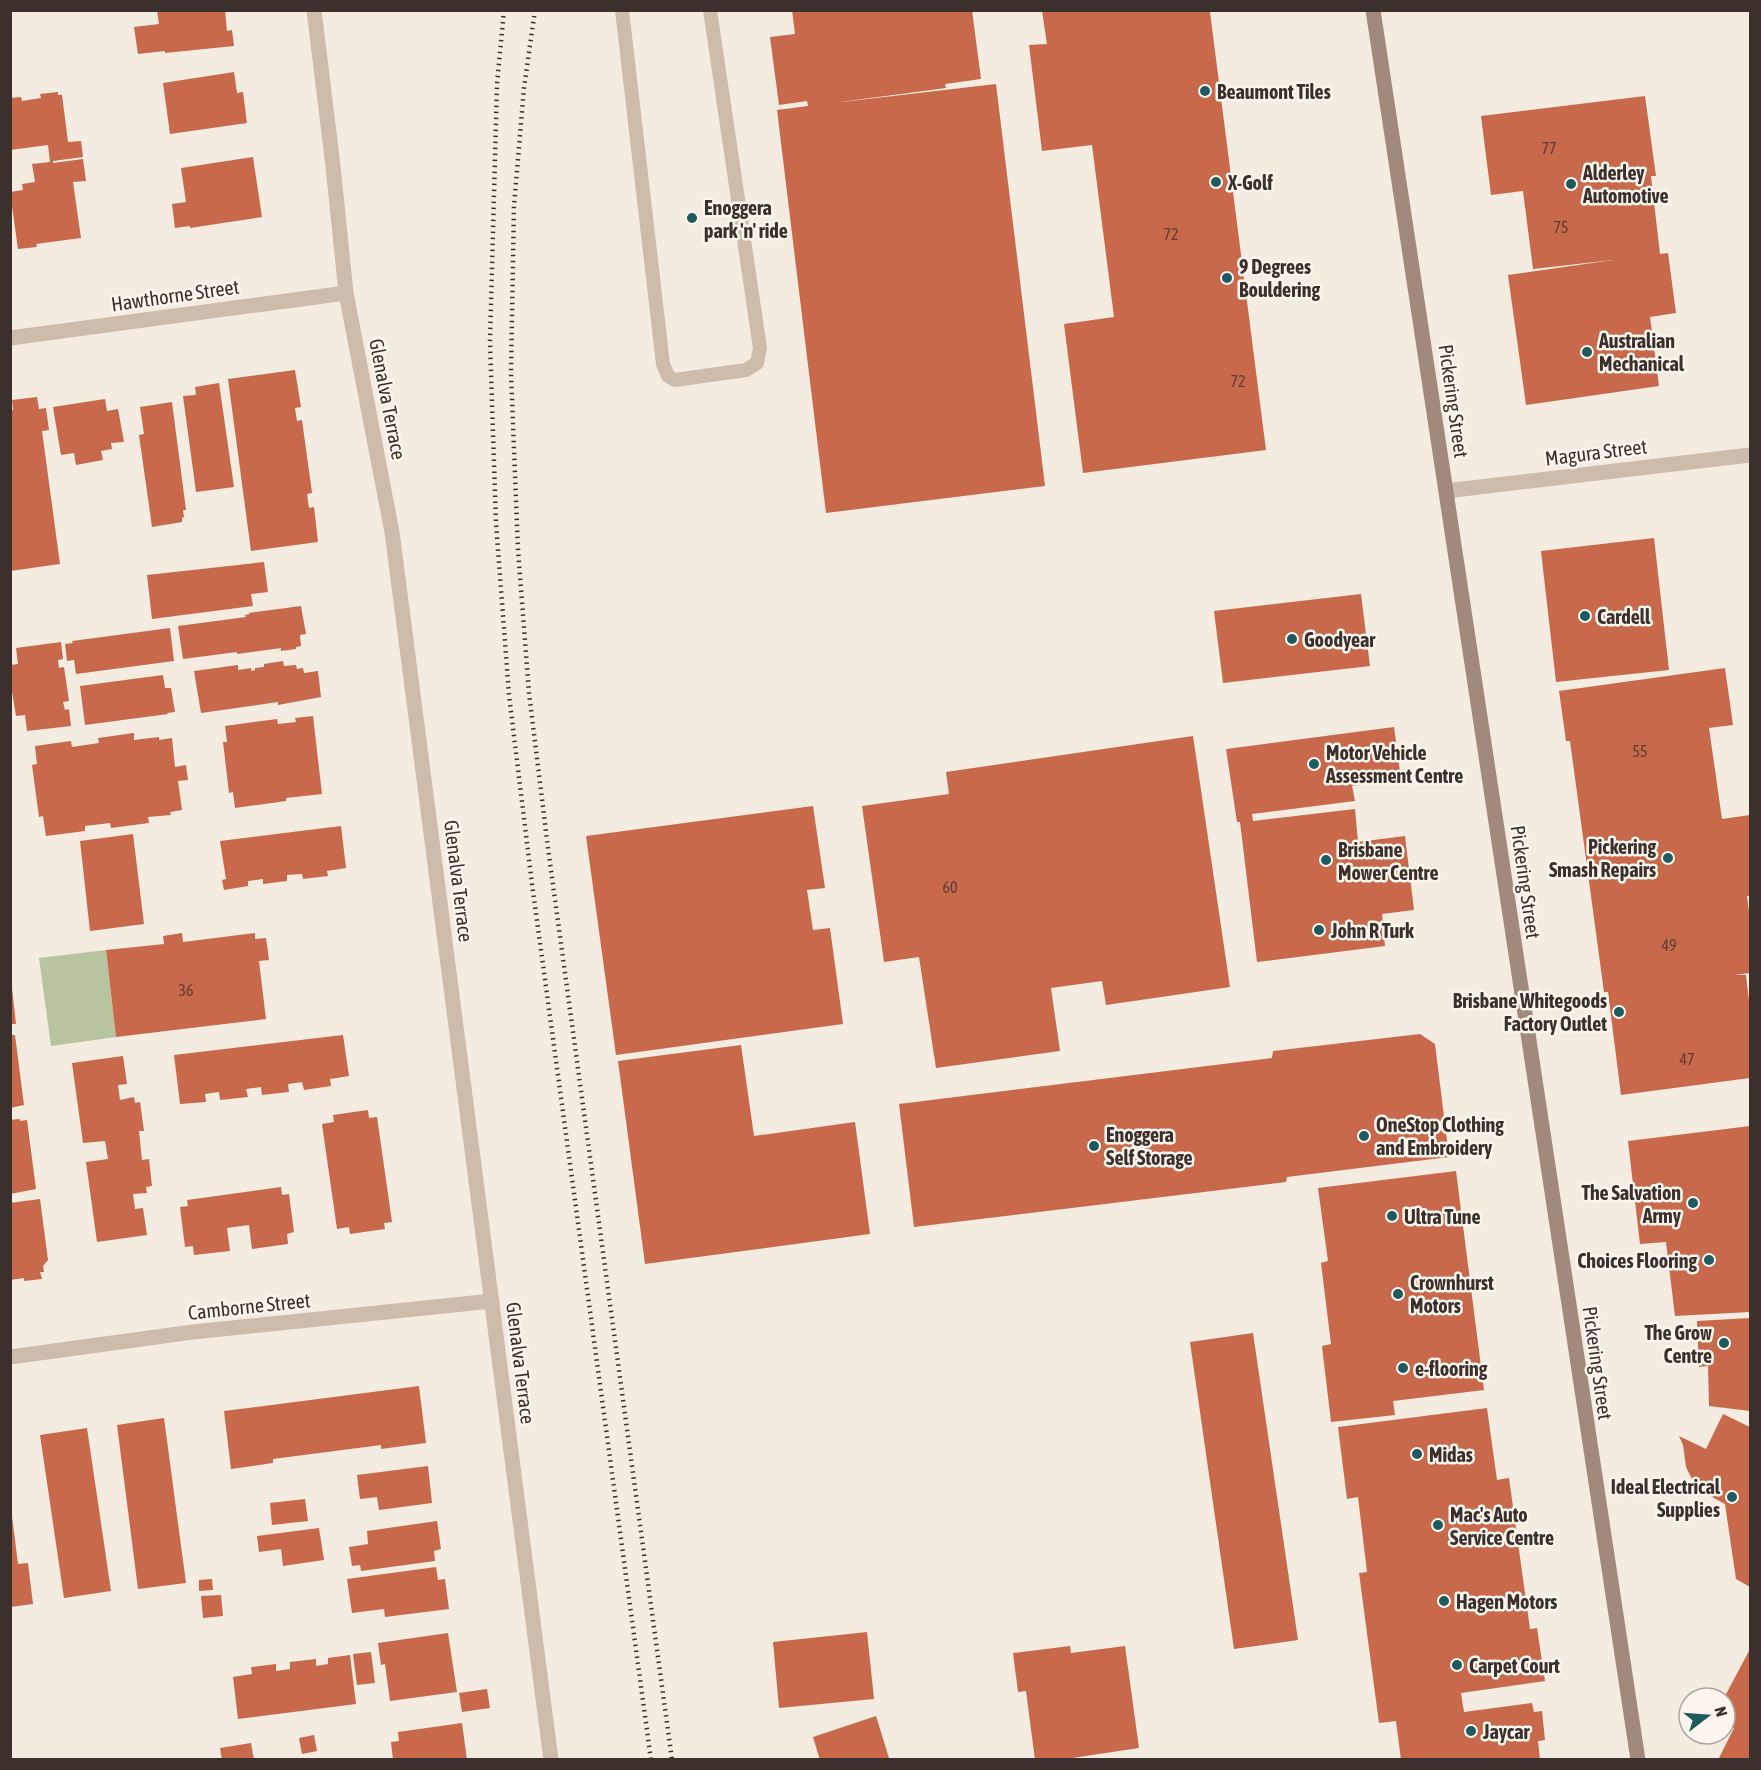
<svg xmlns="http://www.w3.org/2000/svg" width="1761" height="1770" font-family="'Asap Condensed',sans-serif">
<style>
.green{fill:#b8c4a0}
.building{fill:#c8694b}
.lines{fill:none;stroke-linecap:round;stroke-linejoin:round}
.lane{stroke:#cdbbac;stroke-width:14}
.street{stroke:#cdbbac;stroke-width:15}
.secondary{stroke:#a18a7d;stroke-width:15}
.rail{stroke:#3b302b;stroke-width:4.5;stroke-dasharray:1.5 4.5;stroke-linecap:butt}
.poi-dot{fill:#1f5a5e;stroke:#fbf5ee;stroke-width:2}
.labels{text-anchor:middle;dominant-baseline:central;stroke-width:5;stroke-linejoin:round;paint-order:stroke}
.number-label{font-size:16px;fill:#5e3e33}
.poi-label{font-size:20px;font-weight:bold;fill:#3b302b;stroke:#fbf5ee;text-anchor:start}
.street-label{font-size:20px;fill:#3b302b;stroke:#fbf5ee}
</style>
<rect width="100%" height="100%" fill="#f4ebe1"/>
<polygon class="green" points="106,950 116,1037 51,1046 39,958"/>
<g class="building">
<polygon points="157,10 225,10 227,31 232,30 234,46 165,53 165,51 138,54 134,27 159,24"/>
<polygon points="792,10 972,10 981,79 945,84 946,88 833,103 996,84 1045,486 826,513 777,110 808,106 807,101 779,105 770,37 795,34"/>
<polygon points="1042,11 1210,12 1266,450 1083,473 1064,324 1114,317 1092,145 1042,151 1029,45 1047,44"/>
<polygon points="234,72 237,93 243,92 247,123 170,134 163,83"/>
<polygon points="58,92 58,95 62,95 68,142 81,141 83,157 53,161 53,163 83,159 86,181 73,182 81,238 36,244 37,247 18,249 10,192 23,190 22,184 35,182 32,164 50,162 48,145 10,150 10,98 21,97 22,101 41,98 40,94"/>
<polygon points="1645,96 1656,176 1651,176 1660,254 1668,253 1676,313 1650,317 1659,386 1526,405 1508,275 1613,260 1533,269 1523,191 1491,195 1481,116"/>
<polygon points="253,157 262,217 190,228 190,226 175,228 172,204 186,202 181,168"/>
<polygon points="295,370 301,407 295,408 297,421 302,420 312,493 307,494 309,508 314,507 318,542 251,551 228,379"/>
<polygon points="219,383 234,487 196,492 183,396 196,395 195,387"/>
<polygon points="37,397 39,409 46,408 49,430 42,431 60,564 10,571 10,410 13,410 12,400"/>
<polygon points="105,399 107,411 118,409 124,442 111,443 112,449 101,451 103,460 76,465 74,453 61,455 53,407"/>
<polygon points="172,402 186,510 183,510 184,517 182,518 182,522 152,527 139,435 144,434 140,407"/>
<polygon points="1654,538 1669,670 1556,682 1541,551"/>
<polygon points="264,562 268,592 251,594 253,606 152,619 147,575"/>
<polygon points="1361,594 1370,666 1223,683 1214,611"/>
<polygon points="301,606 306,634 300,635 301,646 296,647 296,649 281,651 281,648 237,654 237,652 183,659 178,626 246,617 245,615 250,614 249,613"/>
<polygon points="170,628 174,661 76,674 74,660 67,661 65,644 73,643 72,641"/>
<polygon points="61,642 63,659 58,660 59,668 64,667 69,701 63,702 65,710 69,709 71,726 27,731 25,715 16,716 10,679 10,665 18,664 16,648"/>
<polygon points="283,661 284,666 296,665 297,669 303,668 304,673 318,671 321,697 278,705 278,702 201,713 194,671 238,665 238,670 251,668 251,671 255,670 255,668 264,667 264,664"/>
<polygon points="1725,668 1733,725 1709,728 1722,819 1750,815 1750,896 1747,896 1750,919 1750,973 1735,975 1746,975 1750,1009 1750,1078 1621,1095 1608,992 1604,992 1570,741 1566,741 1559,691"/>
<polygon points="163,675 165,688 171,688 175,712 167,713 168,714 85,725 80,686"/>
<polygon points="313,716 322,794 286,798 286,801 235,808 233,792 229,793 223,742 227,742 225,726 277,719 278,724 296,722 295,718"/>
<polygon points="1394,727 1401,779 1352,786 1355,801 1252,814 1253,821 1355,809 1358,842 1405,836 1414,910 1382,914 1385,946 1257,962 1240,822 1237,822 1226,749"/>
<polygon points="134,733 134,740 159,737 159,740 172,738 175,767 186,765 188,780 178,781 182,810 170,812 171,815 148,817 149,823 111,828 110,823 85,826 85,831 46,836 43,816 39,817 32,765 37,764 35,746 71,741 72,747 99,743 98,738"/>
<polygon points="1193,736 1230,987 1106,1005 1102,981 1051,988 1060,1051 936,1068 919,957 884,962 862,806 949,794 946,772"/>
<polygon points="813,806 825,888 807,890 813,930 830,928 843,1024 616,1055 586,836"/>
<polygon points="341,826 346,868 327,871 328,876 303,879 302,874 287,875 287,881 263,884 263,879 248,881 248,886 224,890 222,880 226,879 220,841"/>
<polygon points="133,834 144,924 90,931 80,841"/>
<polygon points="182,933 183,942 255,933 255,939 266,938 269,960 259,961 266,1019 116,1037 106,950 164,944 163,936"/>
<polygon points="10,988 12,988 16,1024 10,1024"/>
<polygon points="1420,1034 1435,1044 1449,1157 1287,1177 1286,1182 914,1227 899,1104 1272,1058 1273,1051"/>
<polygon points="10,1035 15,1035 24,1105 10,1108"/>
<polygon points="343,1035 349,1076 330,1079 331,1086 304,1090 302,1082 288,1084 289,1092 262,1095 261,1087 253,1088 246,1089 248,1097 220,1100 219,1092 205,1094 206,1102 180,1104 174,1055"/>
<polygon points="741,1045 754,1136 855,1122 870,1234 645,1264 618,1061"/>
<polygon points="123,1056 127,1084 118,1085 120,1100 134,1097 135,1103 140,1102 144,1131 139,1131 142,1160 149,1159 152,1186 146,1187 147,1193 133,1194 135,1209 143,1208 147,1235 97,1242 86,1162 108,1159 105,1141 83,1143 72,1063"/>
<polygon points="368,1110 369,1118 377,1117 392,1222 384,1223 385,1229 350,1234 349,1227 337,1229 322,1124 334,1122 333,1115"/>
<polygon points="20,1119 20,1121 27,1120 36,1189 10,1194 10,1120"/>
<polygon points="1750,1126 1750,1312 1675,1316 1666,1242 1640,1244 1628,1141"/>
<polygon points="1456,1171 1484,1390 1393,1401 1395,1415 1331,1422 1322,1346 1331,1344 1321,1263 1328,1261 1318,1188"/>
<polygon points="281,1187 282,1195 289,1194 294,1232 287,1234 288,1244 252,1249 249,1225 227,1228 230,1251 194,1255 193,1246 185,1247 180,1207 188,1206 187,1200"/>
<polygon points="40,1199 48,1260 43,1266 44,1272 40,1272 42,1279 24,1281 24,1278 10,1280 10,1203"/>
<polygon points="1750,1318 1750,1411 1709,1406 1708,1366 1699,1367 1697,1321"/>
<polygon points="1253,1333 1298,1640 1234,1649 1190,1342"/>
<polygon points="419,1386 426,1443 381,1449 381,1445 273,1459 273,1463 231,1469 224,1411"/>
<polygon points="1487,1408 1497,1480 1509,1478 1530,1629 1537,1628 1545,1681 1461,1693 1464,1712 1532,1703 1534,1712 1542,1711 1545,1740 1538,1741 1540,1760 1401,1760 1396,1721 1379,1723 1359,1573 1367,1572 1358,1497 1347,1499 1338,1427"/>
<polygon points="1723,1414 1750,1427 1750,1587 1736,1579 1725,1504 1701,1491 1695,1485 1686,1467 1683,1445 1679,1436 1706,1449"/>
<polygon points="164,1418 186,1583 138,1589 117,1425"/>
<polygon points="87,1428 111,1591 64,1598 40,1435"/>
<polygon points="428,1466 432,1503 379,1510 377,1497 360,1499 357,1475"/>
<polygon points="305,1499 308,1521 272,1525 270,1503"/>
<polygon points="10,1516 12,1516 18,1564 28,1563 33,1604 10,1607"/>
<polygon points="437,1521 441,1549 434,1551 435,1561 361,1571 360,1565 352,1566 349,1547 368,1544 367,1531"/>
<polygon points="319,1528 324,1560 283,1566 281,1549 259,1552 257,1536"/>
<polygon points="436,1567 438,1580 445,1579 449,1609 385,1617 384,1609 352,1613 347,1579"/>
<polygon points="212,1579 213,1590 199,1591 199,1580"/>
<polygon points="221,1595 223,1616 203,1618 201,1596"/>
<polygon points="867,1632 874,1699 779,1708 773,1642"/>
<polygon points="448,1633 457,1692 390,1701 385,1664 381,1665 378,1643"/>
<polygon points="1070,1646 1071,1653 1125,1646 1139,1748 1059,1760 1035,1760 1026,1691 1018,1692 1013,1653"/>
<polygon points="1750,1649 1750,1760 1722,1760 1719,1758 1734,1728 1725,1723 1724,1698"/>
<polygon points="371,1652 375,1683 357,1685 353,1654"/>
<polygon points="350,1655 356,1704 238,1719 233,1677 252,1674 251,1667 276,1664 276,1671 290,1669 290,1662 316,1659 316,1666 328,1664 328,1658"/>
<polygon points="487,1689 490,1708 462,1712 459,1693"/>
<polygon points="876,1716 889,1758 884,1760 820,1760 813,1737"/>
<polygon points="462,1723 467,1760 393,1760 391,1742 399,1741 398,1732"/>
<polygon points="314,1735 317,1751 302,1754 299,1738"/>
<polygon points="251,1743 254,1760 222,1760 220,1748"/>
</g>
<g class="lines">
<polyline class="lane" points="622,10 663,364 668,376 675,380 746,370 757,363 760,348 710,10"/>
<g class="street">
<polyline points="314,10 333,166 346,293 392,532 551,1760"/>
<polyline points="10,338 346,293"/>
<polyline points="1446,491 1750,455"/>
<polyline points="10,1357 193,1332 492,1301"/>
</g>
<polyline class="secondary" points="1373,10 1638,1760"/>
<g class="rail">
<polyline points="504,10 497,84 490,342 496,523 509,695 532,884 651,1760"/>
<polyline points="535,10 524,88 514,206 511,373 518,550 529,693 548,848 672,1760"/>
</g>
</g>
<g class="poi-dot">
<circle cx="1205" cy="91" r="6"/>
<circle cx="1216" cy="182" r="6"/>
<circle cx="1571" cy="184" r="6"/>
<circle cx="692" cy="218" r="6"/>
<circle cx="1227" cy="278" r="6"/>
<circle cx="1587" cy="352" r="6"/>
<circle cx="1585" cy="616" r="6"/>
<circle cx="1292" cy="639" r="6"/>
<circle cx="1314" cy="764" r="6"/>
<circle cx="1668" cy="858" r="6"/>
<circle cx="1326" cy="860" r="6"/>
<circle cx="1319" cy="930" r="6"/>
<circle cx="1619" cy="1012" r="6"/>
<circle cx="1364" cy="1136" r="6"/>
<circle cx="1094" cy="1146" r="6"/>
<circle cx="1693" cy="1203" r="6"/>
<circle cx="1392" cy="1216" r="6"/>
<circle cx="1709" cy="1260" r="6"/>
<circle cx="1398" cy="1294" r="6"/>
<circle cx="1724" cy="1343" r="6"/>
<circle cx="1403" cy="1368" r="6"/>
<circle cx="1417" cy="1454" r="6"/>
<circle cx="1732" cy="1497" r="6"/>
<circle cx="1438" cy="1525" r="6"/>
<circle cx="1444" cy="1601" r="6"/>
<circle cx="1457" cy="1665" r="6"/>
<circle cx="1471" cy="1731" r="6"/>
</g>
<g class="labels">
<g class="number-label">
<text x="1549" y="148">77</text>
<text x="1561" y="227">75</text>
<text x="1171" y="234">72</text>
<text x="1238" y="381">72</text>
<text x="1640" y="751">55</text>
<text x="950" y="887">60</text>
<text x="1669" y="945">49</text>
<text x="186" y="990">36</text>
<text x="1687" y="1059">47</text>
</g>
<g class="poi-label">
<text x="1217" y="91">Beaumont Tiles</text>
<text x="1583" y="172">Alderley<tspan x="1583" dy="23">Automotive</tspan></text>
<text x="1228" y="182">X-Golf</text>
<text x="704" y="207">Enoggera<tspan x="704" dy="23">park 'n' ride</tspan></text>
<text x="1239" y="266">9 Degrees<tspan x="1239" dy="23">Bouldering</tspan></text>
<text x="1599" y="340">Australian<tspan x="1599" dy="23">Mechanical</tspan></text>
<text x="1597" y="616">Cardell</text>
<text x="1304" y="639">Goodyear</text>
<text x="1326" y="752">Motor Vehicle<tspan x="1326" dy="23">Assessment Centre</tspan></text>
<text x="1656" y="846" text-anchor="end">Pickering<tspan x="1656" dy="23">Smash Repairs</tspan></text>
<text x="1338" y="849">Brisbane<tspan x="1338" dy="23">Mower Centre</tspan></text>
<text x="1331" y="930">John R Turk</text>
<text x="1607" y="1000" text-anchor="end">Brisbane Whitegoods<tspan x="1607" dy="23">Factory Outlet</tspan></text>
<text x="1376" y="1124">OneStop Clothing<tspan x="1376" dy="23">and Embroidery</tspan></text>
<text x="1106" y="1134">Enoggera<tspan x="1106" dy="23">Self Storage</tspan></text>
<text x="1681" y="1192" text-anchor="end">The Salvation<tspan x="1681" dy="23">Army</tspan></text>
<text x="1404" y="1216">Ultra Tune</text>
<text x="1697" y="1260" text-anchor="end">Choices Flooring</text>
<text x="1410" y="1282">Crownhurst<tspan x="1410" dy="23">Motors</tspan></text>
<text x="1712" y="1332" text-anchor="end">The Grow<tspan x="1712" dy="23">Centre</tspan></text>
<text x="1415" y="1368">e-flooring</text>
<text x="1429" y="1454">Midas</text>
<text x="1720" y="1486" text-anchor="end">Ideal Electrical<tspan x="1720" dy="23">Supplies</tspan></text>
<text x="1450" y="1514">Mac's Auto<tspan x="1450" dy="23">Service Centre</tspan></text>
<text x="1456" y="1601">Hagen Motors</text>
<text x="1469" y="1665">Carpet Court</text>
<text x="1483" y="1731">Jaycar</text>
</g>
<g class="street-label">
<text transform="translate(175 295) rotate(-8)">Hawthorne Street</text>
<text transform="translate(388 399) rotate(79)">Glenalva Terrace</text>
<text transform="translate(1454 401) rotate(82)">Pickering Street</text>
<text transform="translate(1596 452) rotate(-7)">Magura Street</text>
<text transform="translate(459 881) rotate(83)">Glenalva Terrace</text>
<text transform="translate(1526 882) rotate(82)">Pickering Street</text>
<text transform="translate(249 1306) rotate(-6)">Camborne Street</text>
<text transform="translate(521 1363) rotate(83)">Glenalva Terrace</text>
<text transform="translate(1598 1363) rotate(82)">Pickering Street</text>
</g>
</g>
<rect width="1761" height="1770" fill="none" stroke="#3b302b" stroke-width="24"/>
<g transform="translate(1707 1716) rotate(73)"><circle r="28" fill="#fbf5ee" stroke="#aea6a0" stroke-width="1.5"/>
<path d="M0-4.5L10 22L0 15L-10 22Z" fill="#1f5a5e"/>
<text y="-9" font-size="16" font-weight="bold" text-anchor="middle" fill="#3b302b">N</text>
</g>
</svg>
